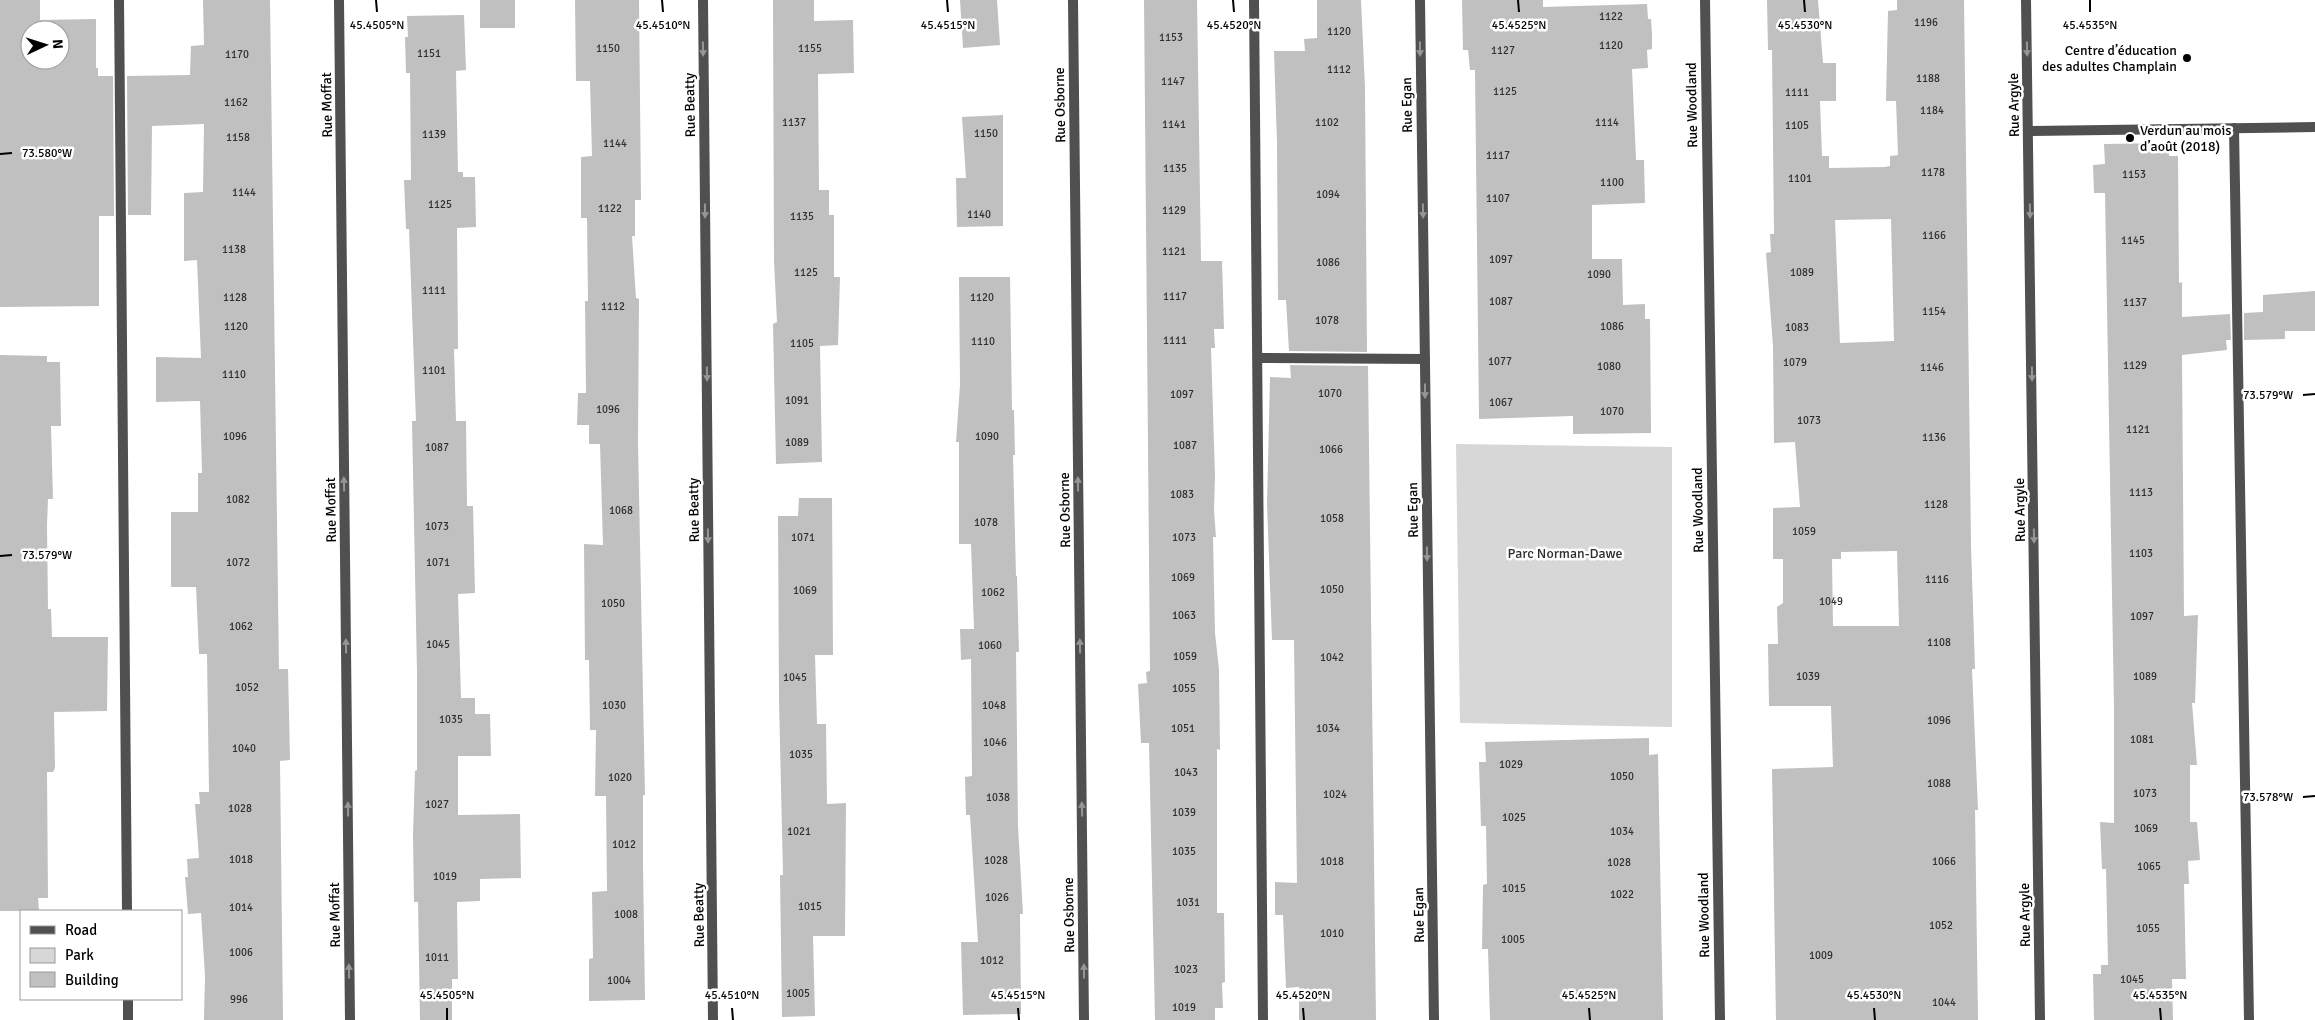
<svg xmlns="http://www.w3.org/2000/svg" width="2315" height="1020" font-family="Signika,sans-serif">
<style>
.green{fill:#d7d7d7}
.building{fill:#c0c0c0;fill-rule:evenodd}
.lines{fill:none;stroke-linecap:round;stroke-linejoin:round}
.service{stroke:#505050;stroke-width:10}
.minor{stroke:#505050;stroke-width:10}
.tertiary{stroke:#505050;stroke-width:10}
.oneway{fill:#969696}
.ticks{fill:none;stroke:#000;stroke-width:2}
.poi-dot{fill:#000;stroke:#fff;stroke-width:2}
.labels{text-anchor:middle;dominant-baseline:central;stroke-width:5;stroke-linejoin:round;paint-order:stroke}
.number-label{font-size:11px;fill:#303030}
.poi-label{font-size:14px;fill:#000;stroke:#fff;text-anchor:end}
.street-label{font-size:14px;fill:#000;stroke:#fff}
.park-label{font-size:14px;fill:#2e2e2e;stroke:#fff}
.ticks-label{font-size:12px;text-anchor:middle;fill:#000;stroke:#fff;stroke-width:5;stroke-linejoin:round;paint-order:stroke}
</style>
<rect width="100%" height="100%" fill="#fff"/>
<polygon class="green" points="1456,444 1672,447 1672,727 1460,723"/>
<g class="building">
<path d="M0,0H40V20L96,19V68H98V76H113L114,216H99V306L0,307ZM30,30H60V60H30Z"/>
<polygon points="203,0 270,0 279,669 288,669 290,760 280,761 283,1020 204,1020 205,976 201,913 188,914 185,877 188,877 187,859 199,858 195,804 200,804 199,792 209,792 207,654 199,654 196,587 171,587 171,512 198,512 198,473 202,473 200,401 156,402 156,357 201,358 197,260 184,261 184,193 203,192 204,124 152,126 151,215 128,215 127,76 190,75 191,46 204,45"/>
<rect x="480" y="0" width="35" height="28"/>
<polygon points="575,0 639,0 641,200 635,200 635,236 632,236 636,298 639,299 638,442 645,795 643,795 643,864 645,1000 589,1001 589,959 593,958 592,892 607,891 606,796 595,796 596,730 590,730 589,660 585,660 584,544 603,545 600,444 589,444 589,425 577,425 578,393 586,393 585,301 588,301 587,218 581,218 581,157 592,156 590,81 576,81"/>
<polygon points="773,0 814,0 814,21 853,20 854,73 818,74 819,190 829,190 829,215 834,215 834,277 840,277 838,345 820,346 822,462 776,464 773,324 777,322 774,261"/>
<polygon points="960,0 997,0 1000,45 963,48"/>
<polygon points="1144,0 1197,0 1201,261 1222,261 1224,329 1214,329 1215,348 1211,348 1215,476 1214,511 1216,537 1213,537 1215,633 1219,670 1220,750 1217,749 1217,913 1224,913 1225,982 1222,983 1223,1008 1215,1008 1215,1020 1155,1020 1149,743 1141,743 1138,684 1147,683 1146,672 1150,671"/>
<polygon points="1317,0 1361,0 1365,87 1367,352 1289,351 1286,300 1278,300 1277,143 1274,51 1305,51 1304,39 1317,38"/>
<polygon points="1462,0 1543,0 1543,7 1647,4 1648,19 1651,19 1652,34 1652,49 1647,50 1648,68 1632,69 1636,160 1644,160 1645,203 1592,205 1592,259 1622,259 1623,305 1645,304 1645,319 1650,319 1651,433 1573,434 1573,416 1479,419 1475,70 1470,70 1468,50 1463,50"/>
<path d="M1767,0H1818L1823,63H1836V101H1820L1822,156H1829V168L1885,167L1890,166V156L1898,155L1896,101H1886L1888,11L1897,10V0H1964L1971,545L1975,669H1972L1978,810H1975L1978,1020H1776L1772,769L1833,767L1831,706H1769L1768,644H1778L1777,607L1783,603V559H1773V508L1800,507L1795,442L1774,443L1773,346L1766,253L1771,252L1770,234H1774L1772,50H1768ZM1891,219L1894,341L1840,343L1835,220ZM1897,551L1899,626H1833L1832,559H1841V552Z"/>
<polygon points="464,15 466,70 456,71 458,172 463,172 463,177 475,177 476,227 457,228 458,349 454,349 456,421 466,421 467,506 473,506 475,593 458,594 461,698 475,698 475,714 490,714 491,756 458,756 458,815 520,814 521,878 480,879 480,901 457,902 458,979 452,979 452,1020 420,1020 418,902 414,902 413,835 415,771 417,770 417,672 412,421 416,421 409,229 406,229 404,180 411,180 410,73 406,73 405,37 408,37 407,16"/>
<polygon points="1003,115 1003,226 957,227 956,178 966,178 962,117"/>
<polygon points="2169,143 2169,156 2178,156 2179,283 2182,282 2182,317 2230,314 2231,340 2226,340 2227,350 2182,355 2184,616 2198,615 2195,703 2192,703 2197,765 2190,765 2190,822 2197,822 2200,860 2188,861 2189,884 2184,884 2186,979 2172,979 2173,1020 2094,1020 2093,974 2101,974 2101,965 2108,965 2106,869 2102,869 2100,822 2114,823 2114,708 2105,193 2094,193 2093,165 2105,164 2104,144"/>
<polygon points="959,277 1010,277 1012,410 1014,410 1015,455 1013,455 1016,576 1017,576 1018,615 1019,652 1016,652 1018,826 1023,914 1020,914 1021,1014 963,1015 961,942 978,942 970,815 966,815 965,777 972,776 971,659 961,660 960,629 974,629 971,544 959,544 959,442 956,442 960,385"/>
<polygon points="2315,291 2315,331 2285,331 2285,339 2244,340 2244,313 2263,312 2263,295"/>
<polygon points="0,355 47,356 47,362 60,362 61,426 51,426 53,499 48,499 47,525 48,609 51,609 52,637 108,637 107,711 54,712 55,768 53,772 47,772 48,898 38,898 39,911 0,911"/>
<polygon points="1290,365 1368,366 1376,1020 1299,1020 1299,987 1286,988 1283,915 1275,915 1275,882 1297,883 1294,640 1272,640 1267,504 1270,377 1291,378"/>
<polygon points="799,498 832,498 833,655 815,655 817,724 826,724 827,804 846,803 845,936 813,936 815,1016 782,1017 780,875 783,875 779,700 778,516 798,516"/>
<polygon points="1649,738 1649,755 1658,754 1663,1020 1490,1020 1488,949 1482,949 1483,885 1487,884 1486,826 1481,826 1479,762 1486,762 1485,742"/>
</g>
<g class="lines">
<g class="service">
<polyline points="119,0 127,911"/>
<polyline points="1254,0 1263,1020"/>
<polyline points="2234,128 2249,1020"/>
<polyline points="2029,131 2315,127"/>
<polyline points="1258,358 1425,359"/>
<polyline points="128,999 128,1020"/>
</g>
<g class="minor">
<polyline points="339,0 350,1020"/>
<polyline points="703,0 713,1020"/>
<polyline points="1073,0 1084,1020"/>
<polyline points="1420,0 1434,1020"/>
<polyline points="2026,0 2040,1020"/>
</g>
<polyline class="tertiary" points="1705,0 1720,1020"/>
</g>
<defs><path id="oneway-solid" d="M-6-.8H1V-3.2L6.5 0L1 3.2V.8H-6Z" transform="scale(1.25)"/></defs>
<g class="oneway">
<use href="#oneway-solid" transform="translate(703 49) rotate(89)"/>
<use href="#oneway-solid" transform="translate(1420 49) rotate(89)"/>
<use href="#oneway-solid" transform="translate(2027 49) rotate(89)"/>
<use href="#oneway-solid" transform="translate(705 211) rotate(89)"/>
<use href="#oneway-solid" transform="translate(1423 211) rotate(89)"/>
<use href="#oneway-solid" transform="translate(2030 211) rotate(89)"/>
<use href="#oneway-solid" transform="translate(707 374) rotate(89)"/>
<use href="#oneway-solid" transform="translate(2032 374) rotate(89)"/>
<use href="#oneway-solid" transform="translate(1425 391) rotate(90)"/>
<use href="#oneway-solid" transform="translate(344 484) rotate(-91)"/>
<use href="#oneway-solid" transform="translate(1078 484) rotate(-91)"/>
<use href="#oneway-solid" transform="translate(708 536) rotate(89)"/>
<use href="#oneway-solid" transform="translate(2034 536) rotate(89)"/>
<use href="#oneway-solid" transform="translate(1427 554) rotate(89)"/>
<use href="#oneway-solid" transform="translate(346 646) rotate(-91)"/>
<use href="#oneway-solid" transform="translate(1080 646) rotate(-91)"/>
<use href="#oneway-solid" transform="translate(348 809) rotate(-91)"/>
<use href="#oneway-solid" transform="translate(1082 809) rotate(-91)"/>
<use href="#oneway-solid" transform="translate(349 971) rotate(-91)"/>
<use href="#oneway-solid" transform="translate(1084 971) rotate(-91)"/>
</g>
<path class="ticks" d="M376,0L377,12M662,0L663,12M947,0L948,12M1233,0L1234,12M1518,0L1519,12M1804,0L1805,12M2090,0V12M0,154L12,153M2303,395L2315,394M0,556L12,555M2303,797L2315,796M447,1008V1020M732,1008L733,1020M1018,1008L1019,1020M1303,1008L1304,1020M1589,1008L1590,1020M1874,1008L1875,1020M2160,1008L2161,1020"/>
<g class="poi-dot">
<circle cx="2187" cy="58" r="5"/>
<circle cx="2130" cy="138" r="5"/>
</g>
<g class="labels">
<g class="number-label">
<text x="1611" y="16">1122</text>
<text x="1926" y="22">1196</text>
<text x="1339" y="31">1120</text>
<text x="1171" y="37">1153</text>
<text x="1611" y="45">1120</text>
<text x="608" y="48">1150</text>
<text x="810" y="48">1155</text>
<text x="1503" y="50">1127</text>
<text x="429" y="53">1151</text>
<text x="237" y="54">1170</text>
<text x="1339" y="69">1112</text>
<text x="1928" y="78">1188</text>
<text x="1173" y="81">1147</text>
<text x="1505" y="91">1125</text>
<text x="1797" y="92">1111</text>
<text x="236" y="102">1162</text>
<text x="1932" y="110">1184</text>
<text x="794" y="122">1137</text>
<text x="1327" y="122">1102</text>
<text x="1607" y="122">1114</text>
<text x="1174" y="124">1141</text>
<text x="1797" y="125">1105</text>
<text x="986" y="133">1150</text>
<text x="434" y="134">1139</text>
<text x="238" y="137">1158</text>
<text x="615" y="143">1144</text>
<text x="1498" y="155">1117</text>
<text x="1175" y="168">1135</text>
<text x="1933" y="172">1178</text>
<text x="2134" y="174">1153</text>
<text x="1800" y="178">1101</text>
<text x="1612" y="182">1100</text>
<text x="244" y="192">1144</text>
<text x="1328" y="194">1094</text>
<text x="1498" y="198">1107</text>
<text x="440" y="204">1125</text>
<text x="610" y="208">1122</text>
<text x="1174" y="210">1129</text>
<text x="979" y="214">1140</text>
<text x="802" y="216">1135</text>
<text x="1934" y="235">1166</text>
<text x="2133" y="240">1145</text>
<text x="234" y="249">1138</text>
<text x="1174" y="251">1121</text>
<text x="1501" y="259">1097</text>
<text x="1328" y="262">1086</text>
<text x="806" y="272">1125</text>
<text x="1802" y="272">1089</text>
<text x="1599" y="274">1090</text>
<text x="434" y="290">1111</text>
<text x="1175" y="296">1117</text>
<text x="235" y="297">1128</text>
<text x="982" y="297">1120</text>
<text x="1501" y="301">1087</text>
<text x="2135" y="302">1137</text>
<text x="613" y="306">1112</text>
<text x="1934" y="311">1154</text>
<text x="1327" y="320">1078</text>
<text x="236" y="326">1120</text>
<text x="1612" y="326">1086</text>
<text x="1797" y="327">1083</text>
<text x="1175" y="340">1111</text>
<text x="983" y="341">1110</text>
<text x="802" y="343">1105</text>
<text x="1500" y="361">1077</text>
<text x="1795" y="362">1079</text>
<text x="2135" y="365">1129</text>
<text x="1609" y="366">1080</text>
<text x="1932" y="367">1146</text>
<text x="434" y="370">1101</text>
<text x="234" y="374">1110</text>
<text x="1330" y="393">1070</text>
<text x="1182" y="394">1097</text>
<text x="797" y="400">1091</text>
<text x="1501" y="402">1067</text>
<text x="608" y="409">1096</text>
<text x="1612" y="411">1070</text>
<text x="1809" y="420">1073</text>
<text x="2138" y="429">1121</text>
<text x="235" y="436">1096</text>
<text x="987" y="436">1090</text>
<text x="1934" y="437">1136</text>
<text x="797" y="442">1089</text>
<text x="1185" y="445">1087</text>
<text x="437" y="447">1087</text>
<text x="1331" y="449">1066</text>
<text x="2141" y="492">1113</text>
<text x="1182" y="494">1083</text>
<text x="238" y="499">1082</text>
<text x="1936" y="504">1128</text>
<text x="621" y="510">1068</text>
<text x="1332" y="518">1058</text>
<text x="986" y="522">1078</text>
<text x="437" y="526">1073</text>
<text x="1804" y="531">1059</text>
<text x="803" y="537">1071</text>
<text x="1184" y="537">1073</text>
<text x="2141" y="553">1103</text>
<text x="238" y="562">1072</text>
<text x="438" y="562">1071</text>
<text x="1183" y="577">1069</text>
<text x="1937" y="579">1116</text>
<text x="1332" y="589">1050</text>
<text x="805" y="590">1069</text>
<text x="993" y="592">1062</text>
<text x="1831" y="601">1049</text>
<text x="613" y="603">1050</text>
<text x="1184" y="615">1063</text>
<text x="2142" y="616">1097</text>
<text x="241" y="626">1062</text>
<text x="1939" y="642">1108</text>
<text x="438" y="644">1045</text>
<text x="990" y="645">1060</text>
<text x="1185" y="656">1059</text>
<text x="1332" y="657">1042</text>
<text x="1808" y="676">1039</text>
<text x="2145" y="676">1089</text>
<text x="795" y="677">1045</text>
<text x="247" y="687">1052</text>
<text x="1184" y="688">1055</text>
<text x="614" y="705">1030</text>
<text x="994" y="705">1048</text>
<text x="451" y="719">1035</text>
<text x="1939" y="720">1096</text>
<text x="1183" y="728">1051</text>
<text x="1328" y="728">1034</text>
<text x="2142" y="739">1081</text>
<text x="995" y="742">1046</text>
<text x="244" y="748">1040</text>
<text x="801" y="754">1035</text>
<text x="1511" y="764">1029</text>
<text x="1186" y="772">1043</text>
<text x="1622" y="776">1050</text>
<text x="620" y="777">1020</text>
<text x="1939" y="783">1088</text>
<text x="2145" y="793">1073</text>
<text x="1335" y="794">1024</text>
<text x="998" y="797">1038</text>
<text x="437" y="804">1027</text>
<text x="240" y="808">1028</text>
<text x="1184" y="812">1039</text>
<text x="1514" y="817">1025</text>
<text x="2146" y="828">1069</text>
<text x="799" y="831">1021</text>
<text x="1622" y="831">1034</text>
<text x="624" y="844">1012</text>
<text x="1184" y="851">1035</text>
<text x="241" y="859">1018</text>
<text x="996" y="860">1028</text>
<text x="1332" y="861">1018</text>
<text x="1944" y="861">1066</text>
<text x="1619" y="862">1028</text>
<text x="2149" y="866">1065</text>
<text x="445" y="876">1019</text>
<text x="1514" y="888">1015</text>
<text x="1622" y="894">1022</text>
<text x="997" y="897">1026</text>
<text x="1188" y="902">1031</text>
<text x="810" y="906">1015</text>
<text x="241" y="907">1014</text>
<text x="626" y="914">1008</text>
<text x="1941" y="925">1052</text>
<text x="2148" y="928">1055</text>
<text x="1332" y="933">1010</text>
<text x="1513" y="939">1005</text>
<text x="241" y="952">1006</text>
<text x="1821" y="955">1009</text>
<text x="437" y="957">1011</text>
<text x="992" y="960">1012</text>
<text x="1186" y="969">1023</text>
<text x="2132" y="979">1045</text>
<text x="619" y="980">1004</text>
<text x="798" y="993">1005</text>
<text x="239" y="999">996</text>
<text x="1944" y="1002">1044</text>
<text x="1184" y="1007">1019</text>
</g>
<g class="poi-label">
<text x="2177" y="50">Centre d’éducation<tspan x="2177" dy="16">des adultes Champlain</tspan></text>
<text x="2140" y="130" text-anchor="start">Verdun au mois<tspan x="2140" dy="16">d’août (2018)</tspan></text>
</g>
<g class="street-label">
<text transform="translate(327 105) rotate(-91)">Rue Moffat</text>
<text transform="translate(690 105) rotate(-91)">Rue Beatty</text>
<text transform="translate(1060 105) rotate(-91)">Rue Osborne</text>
<text transform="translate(1407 105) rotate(-91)">Rue Egan</text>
<text transform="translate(1692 105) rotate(-91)">Rue Woodland</text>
<text transform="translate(2014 105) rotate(-91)">Rue Argyle</text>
<text transform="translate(331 510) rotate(-91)">Rue Moffat</text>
<text transform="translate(694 510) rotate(-91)">Rue Beatty</text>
<text transform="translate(1065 510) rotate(-91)">Rue Osborne</text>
<text transform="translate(1413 510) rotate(-91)">Rue Egan</text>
<text transform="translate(1698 510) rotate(-91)">Rue Woodland</text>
<text transform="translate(2020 510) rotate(-91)">Rue Argyle</text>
<text transform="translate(335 915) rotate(-91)">Rue Moffat</text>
<text transform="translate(699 915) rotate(-91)">Rue Beatty</text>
<text transform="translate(1069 915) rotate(-91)">Rue Osborne</text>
<text transform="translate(1419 915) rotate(-91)">Rue Egan</text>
<text transform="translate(1704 915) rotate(-91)">Rue Woodland</text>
<text transform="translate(2025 915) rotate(-91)">Rue Argyle</text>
</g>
<g class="park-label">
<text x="1565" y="553">Parc Norman-Dawe</text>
</g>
</g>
<g class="ticks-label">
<text x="377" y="29">45.4505°N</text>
<text x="663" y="29">45.4510°N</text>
<text x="948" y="29">45.4515°N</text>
<text x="1234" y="29">45.4520°N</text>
<text x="1519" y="29">45.4525°N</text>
<text x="1805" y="29">45.4530°N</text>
<text x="2090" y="29">45.4535°N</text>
<text x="47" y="157">73.580°W</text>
<text x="2268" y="399">73.579°W</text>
<text x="47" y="559">73.579°W</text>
<text x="2268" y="801">73.578°W</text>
<text x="447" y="999">45.4505°N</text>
<text x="732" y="999">45.4510°N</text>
<text x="1018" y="999">45.4515°N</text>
<text x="1303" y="999">45.4520°N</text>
<text x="1589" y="999">45.4525°N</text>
<text x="1874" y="999">45.4530°N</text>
<text x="2160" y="999">45.4535°N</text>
</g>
<rect x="20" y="910" width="162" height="90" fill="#ffffff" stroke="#999999"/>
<rect x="30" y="926" width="25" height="8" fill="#505050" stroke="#999999"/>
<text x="65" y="935" font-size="15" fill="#000000">Road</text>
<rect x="30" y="948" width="25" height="15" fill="#d7d7d7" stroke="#999999"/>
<text x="65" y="960" font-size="15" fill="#000000">Park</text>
<rect x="30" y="972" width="25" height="15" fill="#c0c0c0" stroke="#999999"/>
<text x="65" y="985" font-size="15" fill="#000000">Building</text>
<g transform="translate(45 45) rotate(86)"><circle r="24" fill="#ffffff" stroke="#999999"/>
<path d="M0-4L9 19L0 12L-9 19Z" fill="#000000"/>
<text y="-8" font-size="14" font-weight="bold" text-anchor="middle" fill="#000000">N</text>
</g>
</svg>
